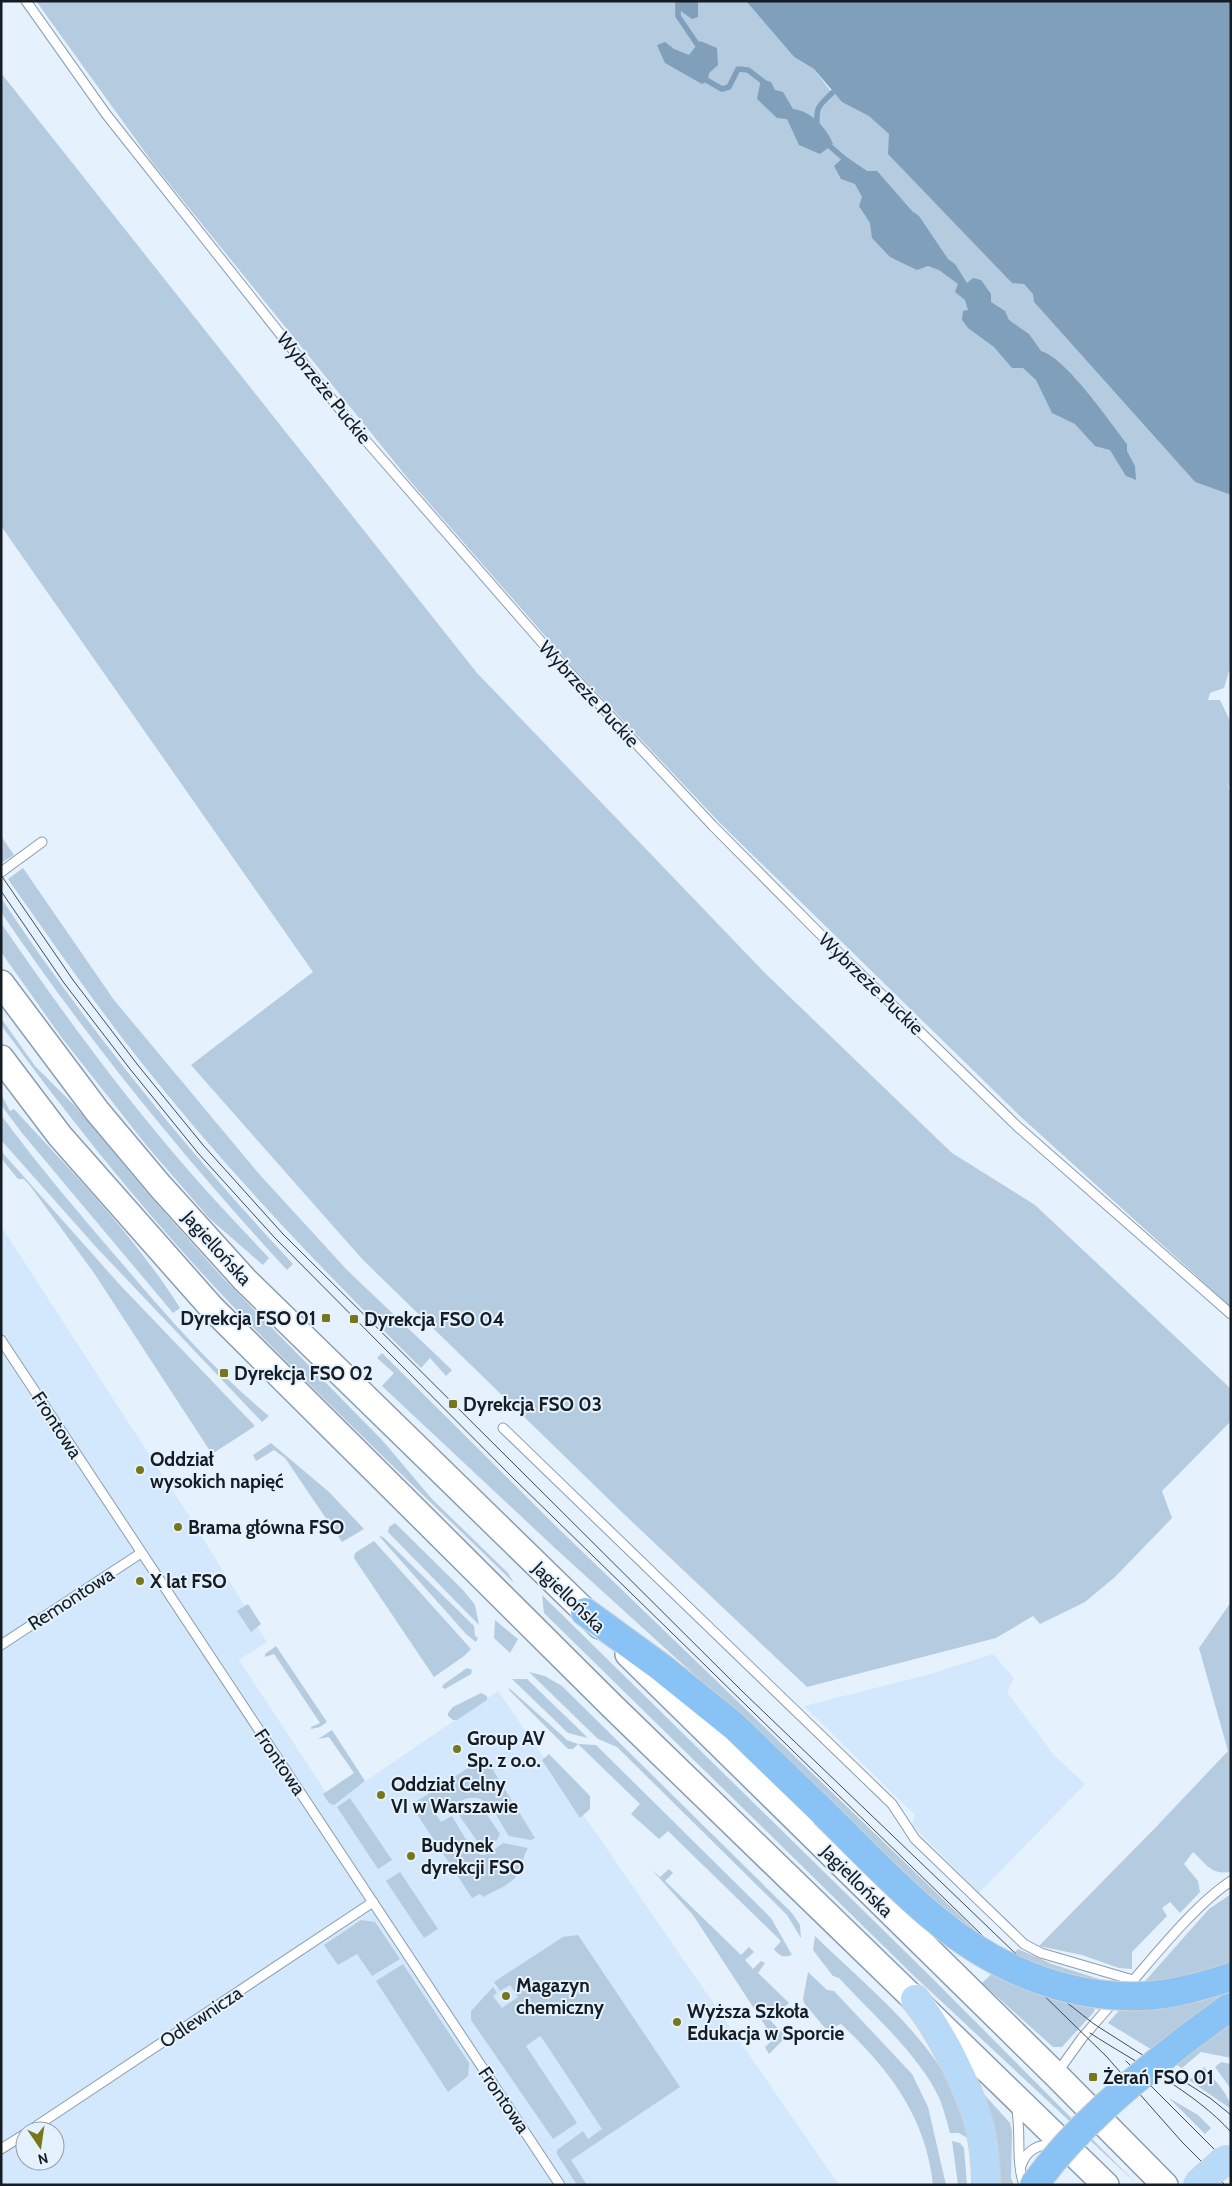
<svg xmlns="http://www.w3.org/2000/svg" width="1232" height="2186" font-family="Cabin,sans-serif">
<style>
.built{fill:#d3e8fc;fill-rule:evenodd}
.green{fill:#b4cbe0}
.water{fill:#7f9fbb}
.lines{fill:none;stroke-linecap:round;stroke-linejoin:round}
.stream{stroke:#7f9fbb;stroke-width:5.5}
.lane-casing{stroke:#8a9daf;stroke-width:11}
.secondary-casing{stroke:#8a9daf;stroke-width:28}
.primary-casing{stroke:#d0d2d3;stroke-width:30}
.highway-casing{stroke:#d0d2d3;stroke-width:30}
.lane{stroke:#fff;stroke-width:9}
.secondary{stroke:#fff;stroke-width:25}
.primary{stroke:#b8daf9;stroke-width:28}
.highway{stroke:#89c2f5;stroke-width:28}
.tram{stroke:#434b53;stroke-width:1}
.primary-bridge-casing{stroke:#d0d2d3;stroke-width:30;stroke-linecap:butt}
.highway-bridge-casing{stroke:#d0d2d3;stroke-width:30;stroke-linecap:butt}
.primary-bridge{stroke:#b8daf9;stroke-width:28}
.highway-bridge{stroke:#89c2f5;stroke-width:28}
.poi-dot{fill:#76761c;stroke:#e5f2fd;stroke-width:2}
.labels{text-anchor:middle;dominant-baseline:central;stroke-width:4;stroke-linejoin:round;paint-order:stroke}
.street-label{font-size:19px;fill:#151c23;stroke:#e5f2fd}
.poi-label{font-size:19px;font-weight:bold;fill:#151c23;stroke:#e5f2fd;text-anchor:start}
</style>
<rect width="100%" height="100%" fill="#e5f2fd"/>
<g class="built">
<path d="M1,1226L191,1519L267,1642L239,1660L333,1803L498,1691L839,2185H1ZM25,2131H55V2161H25Z"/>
<polygon points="993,1654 1014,1678 1007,1692 1054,1755 1085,1784 979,1893 912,1825 915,1815 804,1706 927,1675"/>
</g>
<g class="green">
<polygon points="36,1 746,1 794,57 814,69 832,93 864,99 1044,281 1034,302 1195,482 1231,495 1231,671 1229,671 1224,688 1210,693 1208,700 1220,700 1231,723 1231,789 1227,784 1231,792 1231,1307 1021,1117 720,823 567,661 410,481 155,166"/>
<polygon points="1,73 477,673 767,975 952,1153 1035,1205 1231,1389 1231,1421 1162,1491 1172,1518 1115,1577 1085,1602 1040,1624 1033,1616 996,1638 807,1687 626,1516 363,1260 191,1065 313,972 1,526"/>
<polygon points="1,836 14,855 1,863"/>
<path d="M23,868L114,1000L260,1175L347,1270L452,1370L446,1376L430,1358L421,1368C323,1270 227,1171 141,1062C94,1003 51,940 8,879Z"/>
<path d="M1,898C88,1029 186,1149 293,1264L287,1270C183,1157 87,1039 1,912Z"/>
<path d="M1,923C60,1009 121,1093 189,1171C215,1201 242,1229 269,1258L263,1265L210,1219L147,1146L62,1038L1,952Z"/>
<path d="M1,1018L35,1066L74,1105L148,1194L222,1277L382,1440L432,1499L508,1573L514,1583C418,1489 319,1397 226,1299C145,1213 71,1121 1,1025Z"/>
<path d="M1,1094L10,1111L14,1109C72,1172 134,1235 180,1308L173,1313L22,1133L1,1105Z"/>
<path d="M1,1115C40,1168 83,1218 126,1268C171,1321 216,1372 269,1416L262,1422L96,1247L1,1140Z"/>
<polygon points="1,1151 120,1285 255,1426 212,1454 94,1273 31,1187 24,1179 18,1179 1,1158"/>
<polygon points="382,1353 562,1532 977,1932 947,1911 899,1868 732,1709 556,1549 382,1386 394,1373 377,1358"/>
<polygon points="271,1443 329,1492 364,1529 342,1542 285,1458 274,1450 256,1461 253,1455"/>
<polygon points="395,1523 463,1590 475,1605 479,1625 388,1532 389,1527"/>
<polygon points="379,1536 383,1537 474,1626 475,1636 478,1638 476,1642 466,1634"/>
<polygon points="374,1541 471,1649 464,1656 434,1677 354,1558 355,1553"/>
<polygon points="542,1595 928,1974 1138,2185 913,1975 544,1613"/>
<path d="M1231,1602V1872C1210,1875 1207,1864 1193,1852L1184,1864L1198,1881L1200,1892L1180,1913L1170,1902L1162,1908L1167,1916L1132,1952V1969L1119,1968L1082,1955L1039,1946L1157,1826L1228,1751L1199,1648Z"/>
<polygon points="248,1604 261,1624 251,1632 237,1611"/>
<polygon points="495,1620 518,1639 510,1653 494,1638"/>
<polygon points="276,1646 327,1722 320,1727 311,1729 311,1727 320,1723 274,1654 265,1657 265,1654"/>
<polygon points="467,1668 472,1670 471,1674 445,1689 442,1687 444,1684"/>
<polygon points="529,1672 545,1676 562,1686 792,1913 800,1925 801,1938 787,1915 774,1902 617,1747 598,1739"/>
<polygon points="512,1679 527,1679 588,1738 568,1733"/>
<path d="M508,1687L567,1740L578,1744L596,1745L771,1918L792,1955C784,1958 779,1956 774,1949L781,1941L668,1831L659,1839L631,1814L640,1804L578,1744L573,1749H568L510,1691Z"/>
<polygon points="481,1693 487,1696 487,1700 457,1720 453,1720 448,1716 448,1713 453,1707"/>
<polygon points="332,1730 365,1781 334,1805 329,1803 323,1794 354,1773 329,1737 318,1739"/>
<polygon points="549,1754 590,1796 590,1809 580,1818 542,1760"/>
<path d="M485,1757L535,1838L531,1840L509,1836C492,1810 486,1784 451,1806V1811L447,1806L435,1813L441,1822L452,1816C457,1824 473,1855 483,1855C490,1855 498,1846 503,1843L528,1848C523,1856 523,1863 519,1871C515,1884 493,1891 483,1897L480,1894L472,1898L411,1805Z"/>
<polygon points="350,1798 392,1860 378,1869 337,1807"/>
<polygon points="466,1805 483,1809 500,1834 497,1840 481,1847 459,1815 460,1808"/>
<polygon points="669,1869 673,1873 665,1881 741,1955 749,1947 754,1952 745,1960 753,1969 761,1961 765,1963 758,1973 789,2003 770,2020 786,2037 769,2054 765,2047 774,2039 693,1915 652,1870 660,1877"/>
<polygon points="400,1872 438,1929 424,1938 386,1881"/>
<polygon points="1231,1894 1231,2058 1201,2052 1182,2068 1108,2023 1209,1909"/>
<polygon points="361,1920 375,1922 400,1959 372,1976 357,1954 338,1965 324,1945"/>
<polygon points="578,1935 680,2087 571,2160 587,2185 577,2185 557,2154 557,2150 583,2131 588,2139 602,2129 544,2041 540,2036 526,2046 577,2123 553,2139 471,2020 471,2011 493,1987 497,1993 493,1996 502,2008 518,1997 510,1985 500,1991 494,1982 563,1937"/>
<path d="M815,1936C868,1988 938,2042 964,2113C967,2121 967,2131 969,2139L959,2133H950C947,2122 944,2110 940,2100C921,2056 871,2013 839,1978L833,1976L813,1950Z"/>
<polygon points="1018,1949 1052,1964 1102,1980 1094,2012 1062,2047 1053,2047 982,1983"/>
<polygon points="403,1964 469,2063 468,2076 448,2092 376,1981"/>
<path d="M808,1972L827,1990L834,1991L912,2074L928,2107L946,2185H933C926,2117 889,2069 841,2024L830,2029L825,2028L804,2003L803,1999Z"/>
<polygon points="1221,2062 1231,2064 1231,2089 1215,2067"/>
<path d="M1204,2067C1212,2078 1230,2094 1231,2109L1189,2080Z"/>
<polygon points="981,2091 1010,2123 1012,2131 1011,2178 1014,2185 996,2185"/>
<polygon points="1169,2098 1198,2115 1211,2128 1205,2134"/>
<polygon points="952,2141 960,2143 964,2148 967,2185 958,2185"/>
</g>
<g class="water">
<polygon points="676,1 698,1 698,17 692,19 678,9"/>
<polygon points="746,1 1231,1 1231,495 1195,482 1034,302 1033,294 1024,284 1012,283 888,154 889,134 869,116 842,102 814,69 794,57"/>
<polygon points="700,41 717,48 718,65 709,73 708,81 702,84 665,63 657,45 665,42 674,49 689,55"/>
<path d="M761,79L771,82L775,90L783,92L793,109C811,111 827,128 833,144L820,154L799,145L787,119L777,118L757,99Z"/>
<path d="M845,156L867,171H877L912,211L919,216L948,259L955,264L967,283L973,278L981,280L991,294V302L1005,311L1009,320L1029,334L1041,351C1067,359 1109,421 1127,444V451L1135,466L1136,480L1126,476L1110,450L1095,446L1075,424L1052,413L1036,380L1023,368H1012L994,347L968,328L962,320L963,311L968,310L965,300L955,292L958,284L939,270L928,266L917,270L890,257L872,238L870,223L859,206L862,197L855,184L841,179L834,166Z"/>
</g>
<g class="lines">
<g class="stream">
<polyline points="678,1 678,16 697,44"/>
<polyline points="708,81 722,89 729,87 738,69 748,70 765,83"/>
<path d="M817,127C816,106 818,107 832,93"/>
<polyline points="825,142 848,162"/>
</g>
<g class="lane-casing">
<g id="lane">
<polyline points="26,1 106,114 354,427 545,646 713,826 836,950 1018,1127 1231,1314"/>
<polyline points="1,872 42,842"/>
<polyline points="1,1340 560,2185"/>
<polyline points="503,1428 892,1804 915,1839 1024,1944 1041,1953 1133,1980"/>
<polyline points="1,1645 141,1553"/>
<path d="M1130,1984C1158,1952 1196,1904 1231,1881"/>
<polyline points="1057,2073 1082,2038 1114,2001"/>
<path d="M1016,2105C1022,2132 1015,2159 1024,2185"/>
<polyline points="29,2131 373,1902"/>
<polyline points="1,2149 25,2134"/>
<path d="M1021,2166C1026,2149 1041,2143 1058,2144"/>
</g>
</g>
<g class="secondary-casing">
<g id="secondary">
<polyline points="1,983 97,1111 160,1186 245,1280 600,1626"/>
<polyline points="1,1058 60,1136 211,1307 612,1706 1106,2185"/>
<polyline points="628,1654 1056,2075 1165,2185"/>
</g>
</g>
<g class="primary-casing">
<path id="primary" d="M915,1999C941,2031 967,2084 979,2124C984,2144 986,2165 986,2185"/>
</g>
<g class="highway-casing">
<g id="highway">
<polyline points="585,1612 662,1668 734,1726 824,1813"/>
<polyline points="1185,2040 1231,2006"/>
</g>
</g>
<use href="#lane" class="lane"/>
<use href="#secondary" class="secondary"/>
<use href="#primary" class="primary"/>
<use href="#highway" class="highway"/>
<g class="tram">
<polyline points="1,875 73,980 137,1064 203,1145 283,1234 743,1692 1066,2002 1094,2024 1210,2098 1231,2115"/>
<polyline points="1,891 64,983 130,1069 198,1153 274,1237 514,1479 1106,2056 1182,2142 1225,2185"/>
<path d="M1090,2033C1136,2063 1194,2091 1231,2132"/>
<polyline points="1126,2061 1231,2166"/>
</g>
<g class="primary-bridge-casing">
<polyline id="primary-bridge" points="1197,2185 1226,2159"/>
</g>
<g class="highway-bridge-casing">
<g id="highway-bridge">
<path d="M824,1813C860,1848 895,1886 934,1918C992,1967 1065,1999 1142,1996C1172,1995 1202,1986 1231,1977"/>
<path d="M1034,2185C1075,2128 1130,2083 1185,2040"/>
</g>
</g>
<use href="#primary-bridge" class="primary-bridge"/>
<use href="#highway-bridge" class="highway-bridge"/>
</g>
<g class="poi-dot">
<rect x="321" y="1313" width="10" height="10" rx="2.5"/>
<rect x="349" y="1314" width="10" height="10" rx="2.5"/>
<rect x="219" y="1368" width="10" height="10" rx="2.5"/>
<rect x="448" y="1399" width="10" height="10" rx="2.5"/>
<circle cx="140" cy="1470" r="5"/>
<circle cx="178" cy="1527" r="5"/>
<circle cx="140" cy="1581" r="5"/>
<circle cx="457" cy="1749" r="5"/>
<circle cx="381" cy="1795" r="5"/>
<circle cx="411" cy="1856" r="5"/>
<circle cx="506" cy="1996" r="5"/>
<circle cx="677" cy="2022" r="5"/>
<rect x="1088" y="2072" width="10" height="10" rx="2.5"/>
</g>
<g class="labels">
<g class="street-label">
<text transform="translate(324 388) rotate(51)">Wybrzeże Puckie</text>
<text transform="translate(589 694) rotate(47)">Wybrzeże Puckie</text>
<text transform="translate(871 984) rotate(44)">Wybrzeże Puckie</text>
<text transform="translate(217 1248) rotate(48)">Jagiellońska</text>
<text transform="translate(57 1425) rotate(57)">Frontowa</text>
<text transform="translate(569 1597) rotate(44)">Jagiellońska</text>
<text transform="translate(71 1599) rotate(-33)">Remontowa</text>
<text transform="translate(280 1762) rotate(56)">Frontowa</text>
<text transform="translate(857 1881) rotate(45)">Jagiellońska</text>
<text transform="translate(201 2017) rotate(-34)">Odlewnicza</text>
<text transform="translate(504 2100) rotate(56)">Frontowa</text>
</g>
<g class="poi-label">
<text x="316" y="1318" text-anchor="end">Dyrekcja FSO 01</text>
<text x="364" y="1319">Dyrekcja FSO 04</text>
<text x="234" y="1373">Dyrekcja FSO 02</text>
<text x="463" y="1404">Dyrekcja FSO 03</text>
<text x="150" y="1459">Oddział<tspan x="150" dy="22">wysokich napięć</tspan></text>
<text x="188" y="1527">Brama główna FSO</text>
<text x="150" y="1581">X lat FSO</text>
<text x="467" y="1738">Group AV<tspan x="467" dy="22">Sp. z o.o.</tspan></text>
<text x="391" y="1784">Oddział Celny<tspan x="391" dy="22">VI w Warszawie</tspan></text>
<text x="421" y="1845">Budynek<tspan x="421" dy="22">dyrekcji FSO</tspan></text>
<text x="516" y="1985">Magazyn<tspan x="516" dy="22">chemiczny</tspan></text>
<text x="687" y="2011">Wyższa Szkoła<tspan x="687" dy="22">Edukacja w Sporcie</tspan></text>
<text x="1103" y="2077">Żerań FSO 01</text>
</g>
</g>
<rect width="1232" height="2186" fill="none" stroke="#151c23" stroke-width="5"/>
<g transform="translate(40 2146) rotate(167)"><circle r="24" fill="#e5f2fd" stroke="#929ca6"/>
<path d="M0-4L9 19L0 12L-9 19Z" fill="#76761c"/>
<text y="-8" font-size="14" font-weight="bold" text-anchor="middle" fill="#151c23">N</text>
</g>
</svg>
